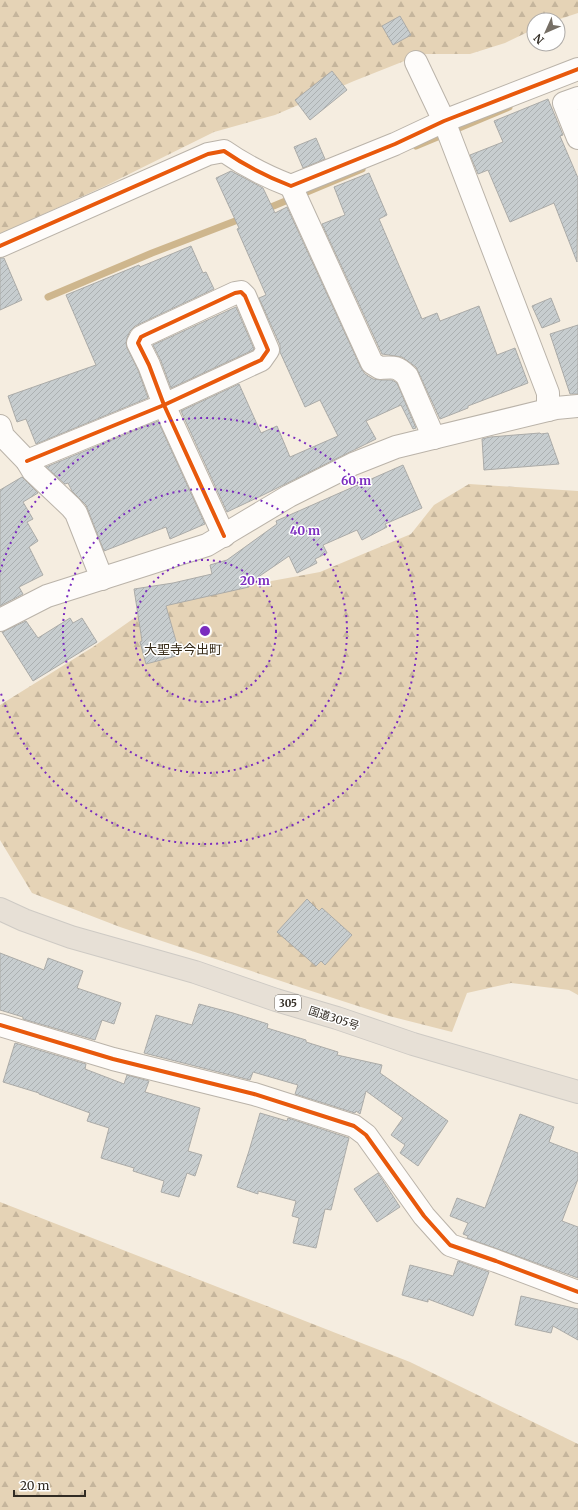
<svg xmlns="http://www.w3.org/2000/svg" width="578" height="1510" font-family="Merriweather,'Noto Sans JP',serif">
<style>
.forest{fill:url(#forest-firs)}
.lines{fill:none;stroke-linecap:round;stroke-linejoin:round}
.stream{stroke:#ceb68d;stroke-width:7}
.building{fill:url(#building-hatch);stroke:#ababa8}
.minor-casing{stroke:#bab3a9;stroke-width:24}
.highway-casing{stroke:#cecac4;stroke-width:24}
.minor{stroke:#fefcfa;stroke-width:22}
.highway{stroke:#e7e0d6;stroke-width:22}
.cycleway-casing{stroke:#fff;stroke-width:6}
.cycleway{stroke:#e8590c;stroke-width:4}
.ring{fill:none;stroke:#7b2cbf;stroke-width:2;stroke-dasharray:2 4}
.labels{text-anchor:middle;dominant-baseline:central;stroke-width:3;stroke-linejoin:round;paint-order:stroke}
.shield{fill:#fff;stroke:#6f6b65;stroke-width:1}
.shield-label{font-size:10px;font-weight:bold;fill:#312b23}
.street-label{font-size:11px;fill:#312b23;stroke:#fff}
.quarter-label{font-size:13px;fill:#352a17;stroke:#fff}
.centre{fill:#7b2cbf;stroke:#fff;stroke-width:2}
.ring-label{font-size:12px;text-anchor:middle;font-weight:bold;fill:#7b2cbf;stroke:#fff;stroke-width:3;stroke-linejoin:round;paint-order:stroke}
</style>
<defs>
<pattern id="forest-firs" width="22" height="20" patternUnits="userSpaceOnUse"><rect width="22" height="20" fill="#e5d3b6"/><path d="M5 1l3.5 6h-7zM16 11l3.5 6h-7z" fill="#c5b59c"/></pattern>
<pattern id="building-hatch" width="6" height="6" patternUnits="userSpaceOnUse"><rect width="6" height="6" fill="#c7cdcf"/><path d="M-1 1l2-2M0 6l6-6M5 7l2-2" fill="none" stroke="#abb0b1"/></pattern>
</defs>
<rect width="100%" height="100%" fill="#f5ede0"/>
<g class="forest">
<polygon points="0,0 578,0 578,13 557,20 534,20 534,29 505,43 470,54 422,54 354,81 275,115 214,132 105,186 0,234"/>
<polygon points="469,484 578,491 578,995 569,990 511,983 467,993 452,1032 389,1016 302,988 120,927 32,893 0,840 0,705 93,647 157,602 320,572 411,534 434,505"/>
<polygon points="0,1202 410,1362 578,1444 578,1510 0,1510"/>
</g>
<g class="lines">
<g class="stream">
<polyline points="416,146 509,107"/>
<polyline points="264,210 362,169"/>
<polyline points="48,297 152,253 243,218"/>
</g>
</g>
<g class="building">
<polygon points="400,16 411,35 393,45 382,26"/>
<polygon points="332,71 347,90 310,120 295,100"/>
<polygon points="548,99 563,135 560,136 578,178 577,262 554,203 510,222 488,170 478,174 470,155 503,142 494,121"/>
<polygon points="316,138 325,159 303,168 294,147"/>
<polygon points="231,171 263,188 275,213 287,207 361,368 365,374 373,379 381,380 392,380 397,383 416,428 413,429 401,405 366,421 376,439 263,495 227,512 181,411 239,384 261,433 277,426 290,457 338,436 320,400 305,407 280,352 280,345 259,298 266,295 237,229 239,228 216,178"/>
<polygon points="369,173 387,215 379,219 422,319 437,313 440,321 479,306 497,355 515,348 528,383 468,406 468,408 440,419 416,367 402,357 382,354 322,224 345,215 334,187"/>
<polygon points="191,246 203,273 206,272 214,289 135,326 130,331 127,338 126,343 127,348 138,370 148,398 36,444 26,419 17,422 8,396 96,365 66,295 139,265 140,267"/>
<polygon points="0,258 4,258 22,300 0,310"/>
<polygon points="551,298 560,321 542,328 532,306"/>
<polygon points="236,307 254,349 253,350 171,388 161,361 153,345"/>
<polygon points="578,325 578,394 570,394 550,334"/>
<polygon points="158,421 205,524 170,539 166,527 104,551 86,505 72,491 68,483 65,484 46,467"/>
<polygon points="540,433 541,434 548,433 559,464 484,470 482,439 490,437"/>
<polygon points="403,465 422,508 385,524 387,527 362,540 357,530 323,545 327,553 315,559 317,563 297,573 289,556 248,584 249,587 169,605 166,606 180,655 146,664 140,642 142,641 134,589 173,583 212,574 210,565 227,560 277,524 276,521"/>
<polygon points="22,477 38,493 23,502 33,519 27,522 38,541 29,547 43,575 19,587 23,594 0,606 0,490"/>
<polygon points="70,618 73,623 82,618 97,642 33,681 2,632 26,621 38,638"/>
<polygon points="307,899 319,911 322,908 352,935 325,965 321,961 316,966 277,932"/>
<polygon points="0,953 44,970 48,958 83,971 77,988 121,1003 114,1024 102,1020 95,1040 23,1019 23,1017 0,1010"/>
<polygon points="199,1004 233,1013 268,1024 267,1028 306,1040 306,1042 338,1052 337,1055 382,1065 380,1073 448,1121 418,1166 400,1153 405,1145 391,1135 403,1118 366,1091 360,1114 356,1111 355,1113 295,1094 298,1085 253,1072 250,1080 144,1053 156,1015 192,1025"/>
<polygon points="15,1043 86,1064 85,1069 124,1084 127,1075 149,1081 145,1092 200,1108 188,1151 202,1155 195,1176 187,1173 179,1197 161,1192 164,1181 133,1171 134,1168 101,1158 109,1128 87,1121 90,1113 39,1094 39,1093 3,1082"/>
<polygon points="260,1113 287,1121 288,1118 349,1138 331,1210 325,1209 316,1248 293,1243 299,1218 292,1216 296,1201 258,1191 258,1194 237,1187 249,1151"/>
<polygon points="520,1114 554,1127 549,1142 578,1153 578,1179 562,1221 578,1227 578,1278 467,1238 468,1236 463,1234 468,1223 450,1216 457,1198 485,1208"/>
<polygon points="378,1173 400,1207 377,1222 354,1189"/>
<polygon points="458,1261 489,1272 473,1316 428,1299 428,1302 402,1295 410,1265 453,1276"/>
<polygon points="521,1296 578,1309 578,1340 553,1326 551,1333 515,1325"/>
</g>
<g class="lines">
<g class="minor-casing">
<g id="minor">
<polyline points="416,62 444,121 548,393 548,410"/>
<polyline points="578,98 564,103 578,138"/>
<path d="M291,186L372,363L380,368C394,367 397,366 407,376L434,438"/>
<path d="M0,246L208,154L224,151C247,167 265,176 291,186L395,144L444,121L578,69"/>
<polyline points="0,426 3,436 27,461 33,471 71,507 76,513 102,579"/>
<polyline points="27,461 164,405 261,360 268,350 245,296 241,292 235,293 145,335 141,337 138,343 149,365 164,405 224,536"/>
<polyline points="0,620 47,596 207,545 289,496 353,464 396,447 556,408 578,406"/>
<polyline points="0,1025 113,1059 254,1094 354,1126 366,1135 424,1216 450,1245 496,1261 578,1292"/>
</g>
</g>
<g class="highway-casing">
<polyline id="highway" points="0,909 24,920 71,937 195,972 276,1000 337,1018 413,1044 578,1092"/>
</g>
<use href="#minor" class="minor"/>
<use href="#highway" class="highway"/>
<g class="cycleway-casing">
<g id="cycleway">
<path d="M0,246L208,154L224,151C247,167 265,176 291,186L395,144L444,121L578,69"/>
<polyline points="27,461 164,405 261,360 268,350 245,296 241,292 235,293 145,335 141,337 138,343 149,365 164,405 224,536"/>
<polyline points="0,1025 113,1059 254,1094 354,1126 366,1135 424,1216 450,1245 496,1261 578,1292"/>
</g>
</g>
<use href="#cycleway" class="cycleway"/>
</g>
<g class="ring">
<circle cx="205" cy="631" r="71"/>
<circle cx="205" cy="631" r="142"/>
<path d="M0 572A213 213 0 1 1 0 690"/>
</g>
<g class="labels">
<rect class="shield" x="275" y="995" width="26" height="16" rx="3"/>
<g class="shield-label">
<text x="288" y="1003">305</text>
</g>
<g class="street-label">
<text transform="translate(334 1018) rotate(18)">国道305号</text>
</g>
<g class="quarter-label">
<text x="183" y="649">大聖寺今出町</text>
</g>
</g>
<circle cx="205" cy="631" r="6" class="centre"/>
<g class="ring-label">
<text x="356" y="485">60 m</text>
<text x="305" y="535">40 m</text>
<text x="255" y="585">20 m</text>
</g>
<g transform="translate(546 32) rotate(225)"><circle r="19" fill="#ffffff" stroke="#adaaa7"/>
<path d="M0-3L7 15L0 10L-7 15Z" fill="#766f65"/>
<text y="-6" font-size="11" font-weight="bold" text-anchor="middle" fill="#312b23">N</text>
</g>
<path d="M14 1490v6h71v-6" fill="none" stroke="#312b23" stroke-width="2"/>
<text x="20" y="1490" font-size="12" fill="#312b23" stroke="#ffffff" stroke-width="3" paint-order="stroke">20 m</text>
</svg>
